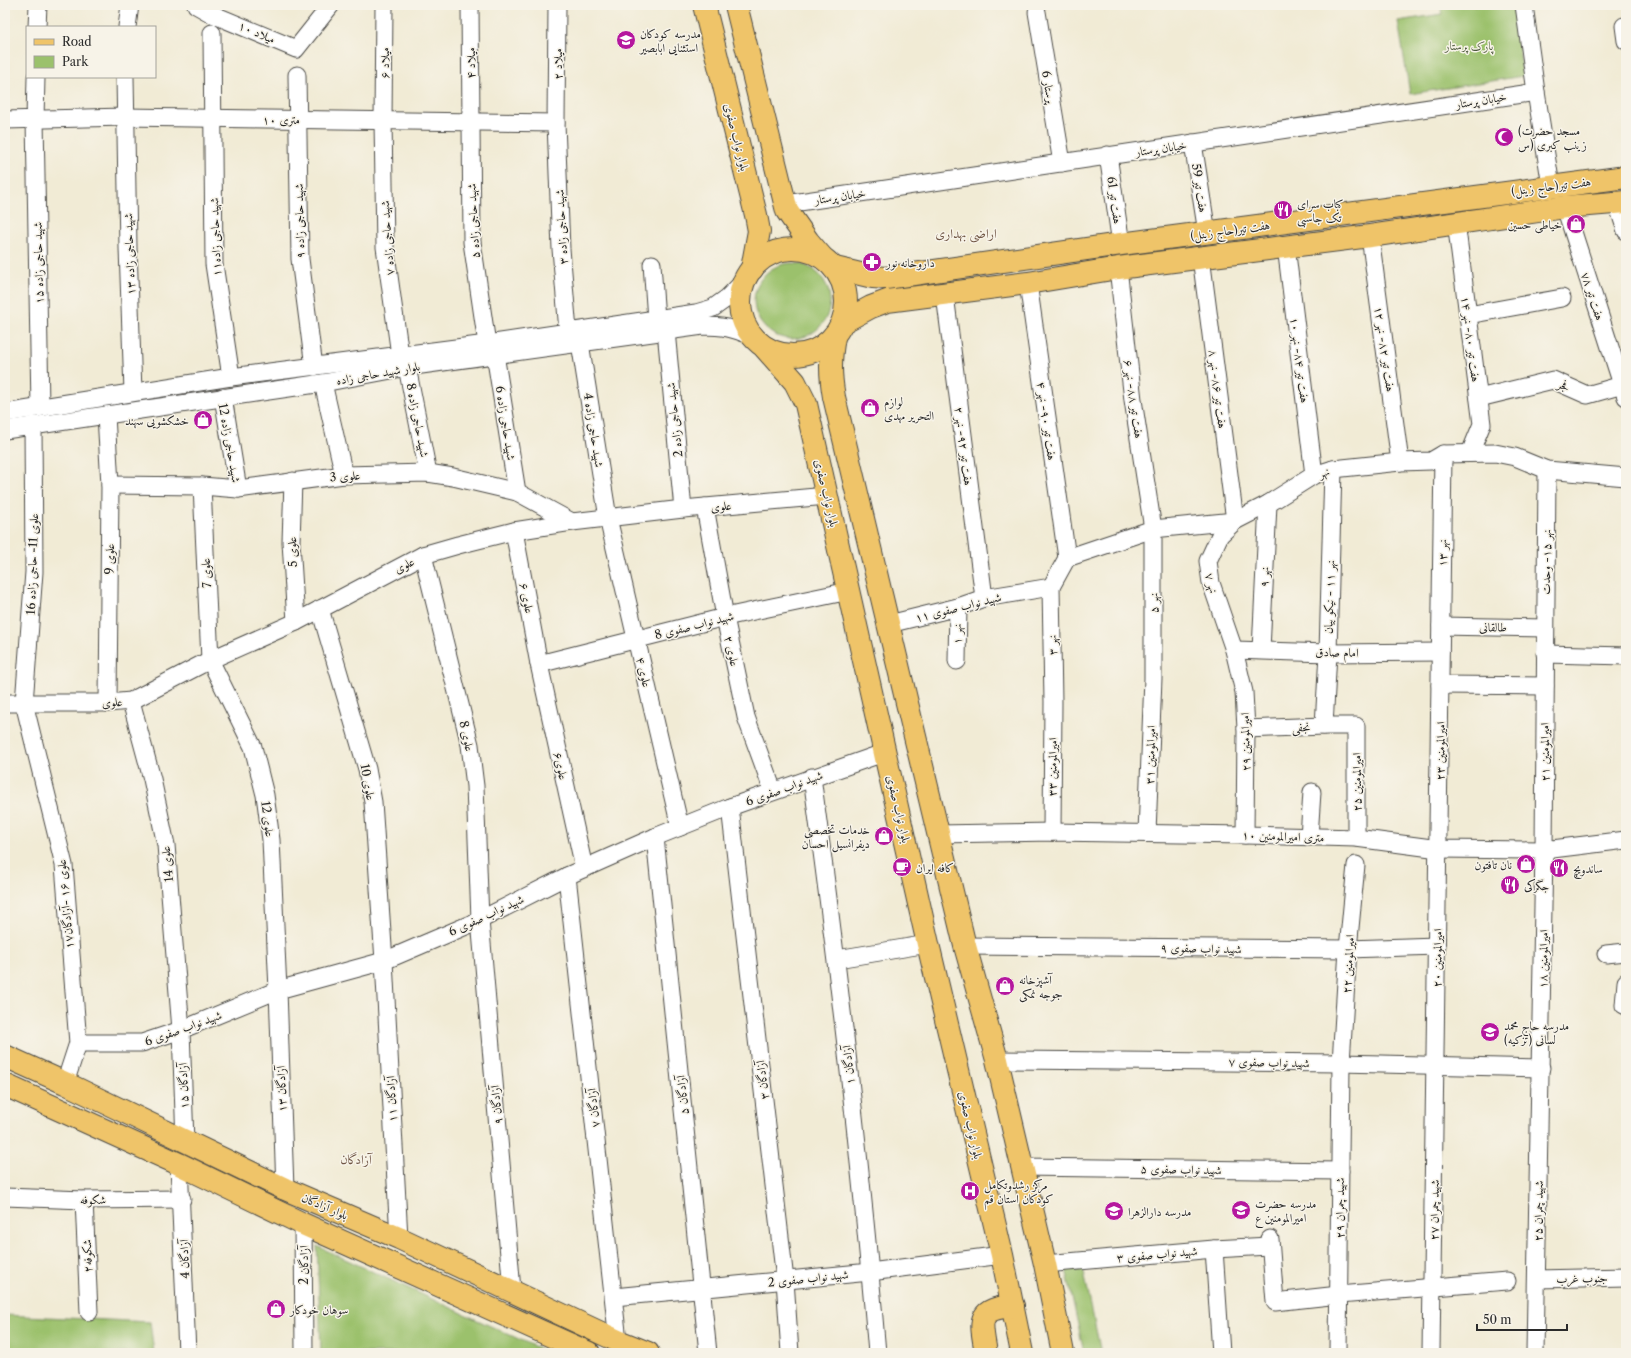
<svg xmlns="http://www.w3.org/2000/svg" width="1631" height="1358" font-family="'Libre Caslon Text',Amiri,serif">
<style>
.green{fill:#9bc16c;stroke:#63764c}
.lines{fill:none;stroke-linecap:round;stroke-linejoin:round}
.minor-casing{stroke:#494844;stroke-width:19}
.major-casing{stroke:#494844;stroke-width:24}
.minor{stroke:#fff;stroke-width:17}
.major{stroke:#efc469;stroke-width:22}
.labels{text-anchor:middle;dominant-baseline:central;stroke-width:3;stroke-linejoin:round;paint-order:stroke}
.street-label{font-size:12px;fill:#2b2b2b;stroke:#f7f3e8}
.poi-label{font-size:12px;fill:#2b2b2b;stroke:#f7f3e8;text-anchor:start}
.park-label{font-size:12px;fill:#4d583e;stroke:#f7f3e8}
.neighbourhood-label{font-size:13px;fill:#715746;stroke:#f7f3e8}
</style>
<rect width="100%" height="100%" fill="#f7f3e8"/>
<filter id="ink" filterUnits="userSpaceOnUse"><feTurbulence type="fractalNoise" baseFrequency=".025" numOctaves="2"/><feDisplacementMap in="SourceGraphic" scale="8" xChannelSelector="R" yChannelSelector="G"/><feConvolveMatrix kernelMatrix="1 2 1 2 8 2 1 2 1" color-interpolation-filters="sRGB"/></filter>
<filter id="wash" filterUnits="userSpaceOnUse"><feTurbulence type="fractalNoise" baseFrequency=".012" numOctaves="4" result="noise"/><feDisplacementMap in="SourceGraphic" scale="16" xChannelSelector="R" yChannelSelector="G"/><feGaussianBlur stdDeviation="0.9" result="paint"/><feColorMatrix in="noise" values="0 0 0 0 0 0 0 0 0 0 0 0 0 0 0 0 0 1.4 0 .05"/><feComposite in="paint" operator="in"/></filter>
<g filter="url(#wash)">
<rect width="100%" height="100%" fill="#f1ebd5"/>
<g class="green">
<polygon points="1441,5 1513,5 1523,76 1410,94 1398,21 1442,14"/>
<circle cx="792" cy="301" r="38"/>
<polygon points="317,1246 549,1353 321,1353"/>
<polygon points="1083,1268 1101,1353 1084,1353 1066,1269"/>
<polygon points="5,1315 150,1322 154,1353 5,1353"/>
</g>
</g>
<g filter="url(#ink)">
<g class="lines">
<g class="minor-casing">
<g id="minor">
<polyline points="196,5 212,14 296,49 331,5"/>
<polyline points="384,5 383,121 385,247 400,355"/>
<polyline points="470,5 472,242 487,344"/>
<polyline points="557,5 556,123 561,249 568,331"/>
<polyline points="1524,5 1536,92 1551,186"/>
<polyline points="1037,12 1062,163"/>
<polyline points="1624,26 1626,41"/>
<polyline points="37,27 38,5"/>
<polyline points="127,27 130,5"/>
<polyline points="212,33 214,264 231,377"/>
<polyline points="297,75 300,259 314,367"/>
<polyline points="36,77 35,119 40,407"/>
<polyline points="125,77 128,248 133,392"/>
<polyline points="5,120 125,117 556,123"/>
<polyline points="1193,143 1207,233"/>
<polyline points="1108,155 1121,244"/>
<polyline points="1617,203 1626,231"/>
<polyline points="786,204 1536,92"/>
<polyline points="1565,207 1626,397"/>
<polyline points="1456,222 1482,424 1470,453"/>
<polyline points="1370,236 1400,462"/>
<polyline points="1286,246 1314,475"/>
<polyline points="1201,257 1235,521 1220,535 1208,561 1211,583 1234,650 1244,692 1246,729 1245,835"/>
<polyline points="652,264 656,319"/>
<polyline points="1118,268 1133,400 1153,529 1153,678 1147,833"/>
<polyline points="1028,283 1067,558"/>
<polyline points="945,295 984,598"/>
<polyline points="1468,315 1562,298"/>
<polyline points="666,331 683,509"/>
<polyline points="580,343 608,518 680,827"/>
<polyline points="495,354 517,492"/>
<polyline points="407,367 428,473"/>
<polyline points="323,383 344,475"/>
<polyline points="223,397 238,489"/>
<polyline points="1479,398 1553,380 1587,395 1626,384"/>
<polyline points="5,413 231,377 487,344 696,313 713,308 727,298 740,285"/>
<polyline points="106,415 110,485 108,703"/>
<polyline points="33,425 34,572 24,703 64,865 78,1043 65,1083"/>
<path d="M5,430L323,383L407,367L703,326C723,326 733,328 751,336"/>
<polyline points="293,481 291,542 296,622"/>
<polyline points="110,485 202,486 238,489 344,475 428,473 453,477 517,492 572,522"/>
<polyline points="202,486 210,660 253,747 265,795 271,840 278,990 285,1189"/>
<polyline points="705,507 725,617 746,717 773,791"/>
<polyline points="514,531 539,664 584,868"/>
<polyline points="423,555 470,745 475,786 480,920 512,1290"/>
<polyline points="320,609 367,769 373,802 384,961 399,1238"/>
<polyline points="889,624 958,607 984,598 1051,587"/>
<polyline points="1441,626 1545,628"/>
<polyline points="1234,650 1328,653 1440,652"/>
<polyline points="1261,650 1268,504"/>
<polyline points="1545,654 1626,656"/>
<polyline points="957,661 958,607"/>
<polyline points="539,664 725,617 849,591"/>
<polyline points="1440,685 1545,686"/>
<polyline points="131,701 152,779 166,845 181,1030 185,1142"/>
<polyline points="5,703 108,703 131,701 210,660 296,622 423,555 458,545 514,531 572,522 683,509 827,496"/>
<polyline points="1324,726 1328,653 1333,469"/>
<polyline points="1246,729 1324,726 1356,726 1356,838"/>
<path d="M812,777C838,968 861,1160 877,1353"/>
<polyline points="730,807 785,1280 790,1353"/>
<polyline points="1052,832 1053,702 1051,587 1067,558 1153,529 1235,521 1268,504 1314,475 1333,469 1400,462 1431,461 1443,454 1495,453 1515,457 1547,470 1626,477"/>
<polyline points="938,834 1052,832 1245,835 1356,838 1439,849 1544,850 1626,840"/>
<polyline points="655,837 708,1353"/>
<polyline points="1309,837 1312,792"/>
<polyline points="567,876 618,1341"/>
<polyline points="965,946 1348,949 1437,946"/>
<polyline points="1606,954 1626,952"/>
<polyline points="837,959 928,944"/>
<polyline points="1626,982 1624,1005 1626,1006"/>
<polyline points="78,1043 142,1043 181,1030 278,990 384,961 480,920 567,876 655,837 730,807 886,752"/>
<polyline points="997,1060 1341,1063 1541,1068"/>
<polyline points="179,1164 187,1353"/>
<polyline points="1021,1167 1340,1171"/>
<polyline points="5,1197 84,1200 182,1199"/>
<polyline points="84,1200 89,1312"/>
<polyline points="303,1224 304,1353"/>
<polyline points="1270,1239 1275,1302 1339,1295 1507,1281"/>
<polyline points="1214,1249 1221,1353"/>
<polyline points="1045,1264 1214,1249 1269,1246"/>
<polyline points="1537,1279 1626,1277"/>
<polyline points="614,1297 870,1272 1002,1255"/>
<polyline points="1338,1353 1341,1063 1348,949 1356,865"/>
<polyline points="1431,1353 1443,454"/>
<polyline points="1535,1353 1544,850 1547,470"/>
</g>
</g>
<g class="major-casing">
<g id="major">
<polyline points="704,5 756,215 759,231 752,269"/>
<polyline points="736,5 787,211 808,241 821,256"/>
<circle cx="793" cy="302" r="53"/>
<polyline points="835,268 873,277 886,278 1121,244 1626,177"/>
<polyline points="843,322 871,307 887,301 1028,283 1118,268 1370,236 1565,207 1626,202"/>
<path d="M834,337C830,359 830,374 834,397L965,946L997,1060L1045,1264L1063,1353"/>
<polyline points="765,348 795,382 806,404 928,944 1002,1255 1022,1353"/>
<polyline points="5,1056 65,1083 285,1189 399,1238 618,1341 648,1353"/>
<polyline points="5,1085 179,1164 303,1224 589,1353"/>
<path d="M986,1353C981,1322 975,1309 1013,1306"/>
</g>
</g>
<use href="#minor" class="minor"/>
<use href="#major" class="major"/>
</g>
</g>
<defs>
<g id="school-disc" transform="scale(1)"><circle r="9.5" fill="#b5179e" stroke="#f7f3e8"/><path d="M0-5L7-2L0 1L-7-2ZM-4 1L0 2.5L4 1V4Q0 6-4 4Z" fill="#fff"/></g>
<g id="mosque-disc" transform="scale(1)"><circle r="9.5" fill="#b5179e" stroke="#f7f3e8"/><path d="M3.5-4.9A6 6 0 1 0 3.5 4.9A5 5 0 1 1 3.5-4.9Z" fill="#fff"/></g>
<g id="restaurant-disc" transform="scale(1)"><circle r="9.5" fill="#b5179e" stroke="#f7f3e8"/><path d="M-5-6h1v4h1v-4h1v4h1v-4h1v5L-1.5 .5V6h-2V.5L-5-1ZM5-6V6H3V1.5H1.5Q1.5-4 5-6Z" fill="#fff"/></g>
<g id="shop-disc" transform="scale(1)"><circle r="9.5" fill="#b5179e" stroke="#f7f3e8"/><path d="M-5-2.5h2.3a2.7 3.5 0 0 1 5.4 0H5L5.5 6h-11ZM-1.5-2.5h3a1.5 2.3 0 0 0-3 0Z" fill="#fff"/></g>
<g id="pharmacy-disc" transform="scale(1)"><circle r="9.5" fill="#b5179e" stroke="#f7f3e8"/><path d="M-2-6h4v4h4v4h-4v4h-4v-4h-4v-4h4Z" fill="#fff"/></g>
<g id="cafe-disc" transform="scale(1)"><circle r="9.5" fill="#b5179e" stroke="#f7f3e8"/><path d="M-5.5-4.5H6V0H3Q3 3.5 0 3.5H-2.5Q-5.5 3.5-5.5 0ZM3-3.2v2h1.7v-2ZM-6 4.5H4V6H-6Z" fill="#fff"/></g>
<g id="hospital-disc" transform="scale(1)"><circle r="9.5" fill="#b5179e" stroke="#f7f3e8"/><path d="M-5-5h3v3.5h4V-5h3V5h-3V1.5h-4V5h-3Z" fill="#fff"/></g>
</defs>
<g fill-rule="evenodd">
<use href="#school-disc" x="626" y="40"/>
<use href="#mosque-disc" x="1504" y="137"/>
<use href="#restaurant-disc" x="1283" y="210"/>
<use href="#shop-disc" x="1576" y="224"/>
<use href="#pharmacy-disc" x="872" y="262"/>
<use href="#shop-disc" x="870" y="408"/>
<use href="#shop-disc" x="203" y="420"/>
<use href="#shop-disc" x="884" y="836"/>
<use href="#shop-disc" x="1526" y="864"/>
<use href="#cafe-disc" x="902" y="867"/>
<use href="#restaurant-disc" x="1559" y="868"/>
<use href="#restaurant-disc" x="1510" y="885"/>
<use href="#shop-disc" x="1005" y="986"/>
<use href="#school-disc" x="1490" y="1032"/>
<use href="#hospital-disc" x="970" y="1191"/>
<use href="#school-disc" x="1241" y="1210"/>
<use href="#school-disc" x="1114" y="1211"/>
<use href="#shop-disc" x="276" y="1309"/>
</g>
<g class="labels">
<g class="street-label">
<text transform="translate(257 32) rotate(23)">میلاد ۱۰</text>
<text transform="translate(384 63) rotate(-90)">میلاد ۶</text>
<text transform="translate(470 63) rotate(-90)">میلاد ۴</text>
<text transform="translate(557 64) rotate(-90)">میلاد ۲</text>
<text transform="translate(1049 87) rotate(81)">پرستار 6</text>
<text transform="translate(1481 100) rotate(-9)">خیابان پرستار</text>
<text x="281" y="119">۱۰ متری</text>
<text transform="translate(737 137) rotate(76)">بلوار نواب صفوی</text>
<text transform="translate(1161 148) rotate(-8)">خیابان پرستار</text>
<text transform="translate(1551 186) rotate(-7)">هفت تیر(حاج زینل)</text>
<text transform="translate(1200 188) rotate(81)">هفت تیر 59</text>
<text transform="translate(840 196) rotate(-8)">خیابان پرستار</text>
<text transform="translate(1115 200) rotate(82)">هفت تیر 61</text>
<text transform="translate(299 221) rotate(-91)">شهید حاجی زاده ۹</text>
<text transform="translate(473 221) rotate(-93)">شهید حاجی زاده ۵</text>
<text transform="translate(561 227) rotate(-93)">شهید حاجی زاده ۳</text>
<text transform="translate(1230 230) rotate(-8)">هفت تیر(حاج زینل)</text>
<text transform="translate(215 237) rotate(-92)">شهید حاجی زاده۱۱</text>
<text transform="translate(387 238) rotate(-94)">شهید حاجی زاده ۷</text>
<text transform="translate(129 254) rotate(-92)">شهید حاجی زاده ۱۳</text>
<text transform="translate(38 263) rotate(-91)">شهید حاجی زاده ۱۵</text>
<text transform="translate(1593 296) rotate(72)">هفت تیر ۷۸</text>
<text transform="translate(1471 339) rotate(83)">هفت تیر ۸۰- نهر ۱۴</text>
<text transform="translate(1385 349) rotate(82)">هفت تیر ۸۲- نهر ۱۲</text>
<text transform="translate(1300 360) rotate(83)">هفت تیر ۸۴- نهر ۱۰</text>
<text transform="translate(378 373) rotate(-10)">بلوار شهید حاجی زاده</text>
<text transform="translate(1564 385) rotate(23)">فجر</text>
<text transform="translate(1218 389) rotate(83)">هفت تیر ۸۶- نهر ۸</text>
<text transform="translate(1134 399) rotate(82)">هفت تیر ۸۸- نهر ۶</text>
<text transform="translate(418 420) rotate(79)">شهید حاجی زاده 8</text>
<text transform="translate(674 420) rotate(-96)">شهید حاجی زاده 2</text>
<text transform="translate(1047 421) rotate(82)">هفت تیر ۹۰- نهر ۴</text>
<text transform="translate(506 423) rotate(81)">شهید حاجی زاده 6</text>
<text transform="translate(594 430) rotate(81)">شهید حاجی زاده 4</text>
<text transform="translate(230 443) rotate(80)">شهید حاجی زاده 12</text>
<text transform="translate(964 446) rotate(83)">هفت تیر ۹۲- نهر ۲</text>
<text transform="translate(1324 472) rotate(-17)">نهر</text>
<text transform="translate(345 476) rotate(-4)">علوی 3</text>
<text transform="translate(827 493) rotate(77)">بلوار نواب صفوی</text>
<text transform="translate(721 506) rotate(-5)">علوی</text>
<text transform="translate(292 552) rotate(-92)">علوی 5</text>
<text transform="translate(1442 553) rotate(-89)">نهر ۱۳</text>
<text transform="translate(109 559) rotate(-90)">علوی 9</text>
<text transform="translate(1546 562) rotate(-89)">نهر ۱۵- وحدت</text>
<text transform="translate(32 564) rotate(-88)">علوی 11- حاجی زاده 16</text>
<text transform="translate(404 565) rotate(-26)">علوی</text>
<text transform="translate(206 573) rotate(-93)">علوی 7</text>
<text transform="translate(1264 577) rotate(-87)">نهر ۹</text>
<text transform="translate(1212 583) rotate(77)">نهر ۷</text>
<text transform="translate(1329 597) rotate(-88)">نهر ۱۱ - نیکو بیان</text>
<text transform="translate(527 598) rotate(79)">علوی ۶</text>
<text transform="translate(1153 603) rotate(-90)">نهر ۵</text>
<text transform="translate(958 607) rotate(-14)">شهید نواب صفوی ۱۱</text>
<text transform="translate(694 625) rotate(-14)">شهید نواب صفوی 8</text>
<text transform="translate(1493 627) rotate(1)">طالقانی</text>
<text transform="translate(957 634) rotate(-89)">نهر ۱</text>
<text transform="translate(1052 645) rotate(-91)">نهر ۳</text>
<text transform="translate(732 651) rotate(78)">علوی ۲</text>
<text transform="translate(1337 652) rotate(1)">امام صادق</text>
<text transform="translate(644 672) rotate(77)">علوی ۴</text>
<text transform="translate(112 702) rotate(-3)">علوی</text>
<text transform="translate(1301 727) rotate(-2)">نجفی</text>
<text transform="translate(467 736) rotate(78)">علوی 8</text>
<text transform="translate(1245 742) rotate(-91)">امیرالمومنین ۲۹</text>
<text transform="translate(1440 751) rotate(-89)">امیرالمومنین ۲۳</text>
<text transform="translate(1544 752) rotate(-90)">امیرالمومنین ۲۱</text>
<text transform="translate(1150 755) rotate(-88)">امیرالمومنین ۳۱</text>
<text transform="translate(561 766) rotate(78)">علوی۶</text>
<text transform="translate(1052 767) rotate(-89)">امیرالمومنین ۳۳</text>
<text transform="translate(368 782) rotate(80)">علوی 10</text>
<text transform="translate(1356 782) rotate(-90)">امیرالمومنین ۲۵</text>
<text transform="translate(784 788) rotate(-20)">شهید نواب صفوی 6</text>
<text transform="translate(899 809) rotate(77)">بلوار نواب صفوی</text>
<text transform="translate(268 819) rotate(83)">علوی 12</text>
<text transform="translate(1283 836) rotate(2)">۱۰ متری امیرالمومنین</text>
<text transform="translate(167 864) rotate(-96)">علوی 14</text>
<text transform="translate(65 904) rotate(-95)">علوی ۱۶ -آزادگان۱۷</text>
<text transform="translate(486 915) rotate(-25)">شهید نواب صفوی 6</text>
<text transform="translate(1201 948) rotate(1)">شهید نواب صفوی ۹</text>
<text transform="translate(1437 958) rotate(-89)">امیرالمومنین ۲۰</text>
<text transform="translate(1543 959) rotate(-89)">امیرالمومنین ۱۸</text>
<text transform="translate(1348 964) rotate(-86)">امیرالمومنین ۲۲</text>
<text transform="translate(183 1028) rotate(-20)">شهید نواب صفوی 6</text>
<text transform="translate(1269 1062) rotate(1)">شهید نواب صفوی ۷</text>
<text transform="translate(848 1065) rotate(-96)">آزادگان ۱</text>
<text transform="translate(762 1080) rotate(-97)">آزادگان ۳</text>
<text transform="translate(183 1086) rotate(-92)">آزادگان ۱۵</text>
<text transform="translate(281 1089) rotate(-92)">آزادگان ۱۳</text>
<text transform="translate(682 1095) rotate(-96)">آزادگان ۵</text>
<text transform="translate(391 1099) rotate(-93)">آزادگان ۱۱</text>
<text transform="translate(496 1105) rotate(-95)">آزادگان ۹</text>
<text transform="translate(593 1108) rotate(-96)">آزادگان ۷</text>
<text transform="translate(971 1125) rotate(77)">بلوار نواب صفوی</text>
<text transform="translate(1181 1169) rotate(1)">شهید نواب صفوی ۵</text>
<text x="93" y="1199">شکوفه</text>
<text transform="translate(325 1206) rotate(23)">بلوار آزادگان</text>
<text transform="translate(1339 1208) rotate(-90)">شهید چمران ۲۹</text>
<text transform="translate(1434 1210) rotate(-89)">شهید چمران ۲۷</text>
<text transform="translate(1538 1211) rotate(-89)">شهید چمران ۲۵</text>
<text transform="translate(1157 1254) rotate(-5)">شهید نواب صفوی ۳</text>
<text transform="translate(87 1256) rotate(-92)">شکوفه۲</text>
<text transform="translate(184 1259) rotate(-92)">آزادگان 4</text>
<text transform="translate(303 1265) rotate(-90)">آزادگان 2</text>
<text transform="translate(808 1278) rotate(-6)">شهید نواب صفوی 2</text>
<text transform="translate(1582 1278) rotate(-1)">جنوب غرب</text>
</g>
<g class="poi-label">
<text x="640" y="33">مدرسه کودکان<tspan x="640" dy="14">استثنایی ابابصیر</tspan></text>
<text x="1518" y="130">(مسجد حضرت<tspan x="1518" dy="14">زینب کبری (س</tspan></text>
<text x="1297" y="203">کباب سرای<tspan x="1297" dy="14">تک جاسبی</tspan></text>
<text x="1562" y="224" text-anchor="end">خیاطی حسین</text>
<text x="886" y="262">داروخانه نور</text>
<text x="884" y="401">لوازم<tspan x="884" dy="14">التحریر مهدی</tspan></text>
<text x="189" y="420" text-anchor="end">خشکشویی سهند</text>
<text x="870" y="829" text-anchor="end">خدمات تخصصی<tspan x="870" dy="14">دیفرانسیل احسان</tspan></text>
<text x="1512" y="864" text-anchor="end">نان تافتون</text>
<text x="916" y="867">کافه ایران</text>
<text x="1573" y="868">ساندویچ</text>
<text x="1524" y="885">جگرکی</text>
<text x="1019" y="979">آشپزخانه<tspan x="1019" dy="14">جوجه نمکی</tspan></text>
<text x="1504" y="1025">مدرسه حاج محمد<tspan x="1504" dy="14">لسانی (تزکیه)</tspan></text>
<text x="984" y="1184">مرکز رشدوتکامل<tspan x="984" dy="14">کودکان استان قم</tspan></text>
<text x="1255" y="1203">مدرسه حضرت<tspan x="1255" dy="14">امیرالمومنین ع</tspan></text>
<text x="1128" y="1211">مدرسه دارالزهرا</text>
<text x="290" y="1309">سوهان خودکار</text>
</g>
<g class="park-label">
<text x="1469" y="45">پارک پرستار</text>
</g>
<g class="neighbourhood-label">
<text x="966" y="233">اراضی بهداری</text>
<text x="356" y="1159">آزادگان</text>
</g>
</g>
<rect width="1631" height="1358" fill="none" stroke="#f7f3e8" stroke-width="20"/>
<rect x="26" y="26" width="130" height="52" fill="#f7f3e8" stroke="#a5a39c"/>
<rect x="34" y="39" width="20" height="6" fill="#efc469" stroke="#a5a39c"/>
<text x="62" y="46" font-size="12" fill="#2b2b2b">Road</text>
<rect x="34" y="56" width="20" height="12" fill="#9bc16c" stroke="#a5a39c"/>
<text x="62" y="66" font-size="12" fill="#2b2b2b">Park</text>
<path d="M1477 1324v6h90v-6" fill="none" stroke="#2b2b2b" stroke-width="2"/>
<text x="1483" y="1324" font-size="12" fill="#2b2b2b" stroke="#f7f3e8" stroke-width="3" paint-order="stroke">50 m</text>
</svg>
